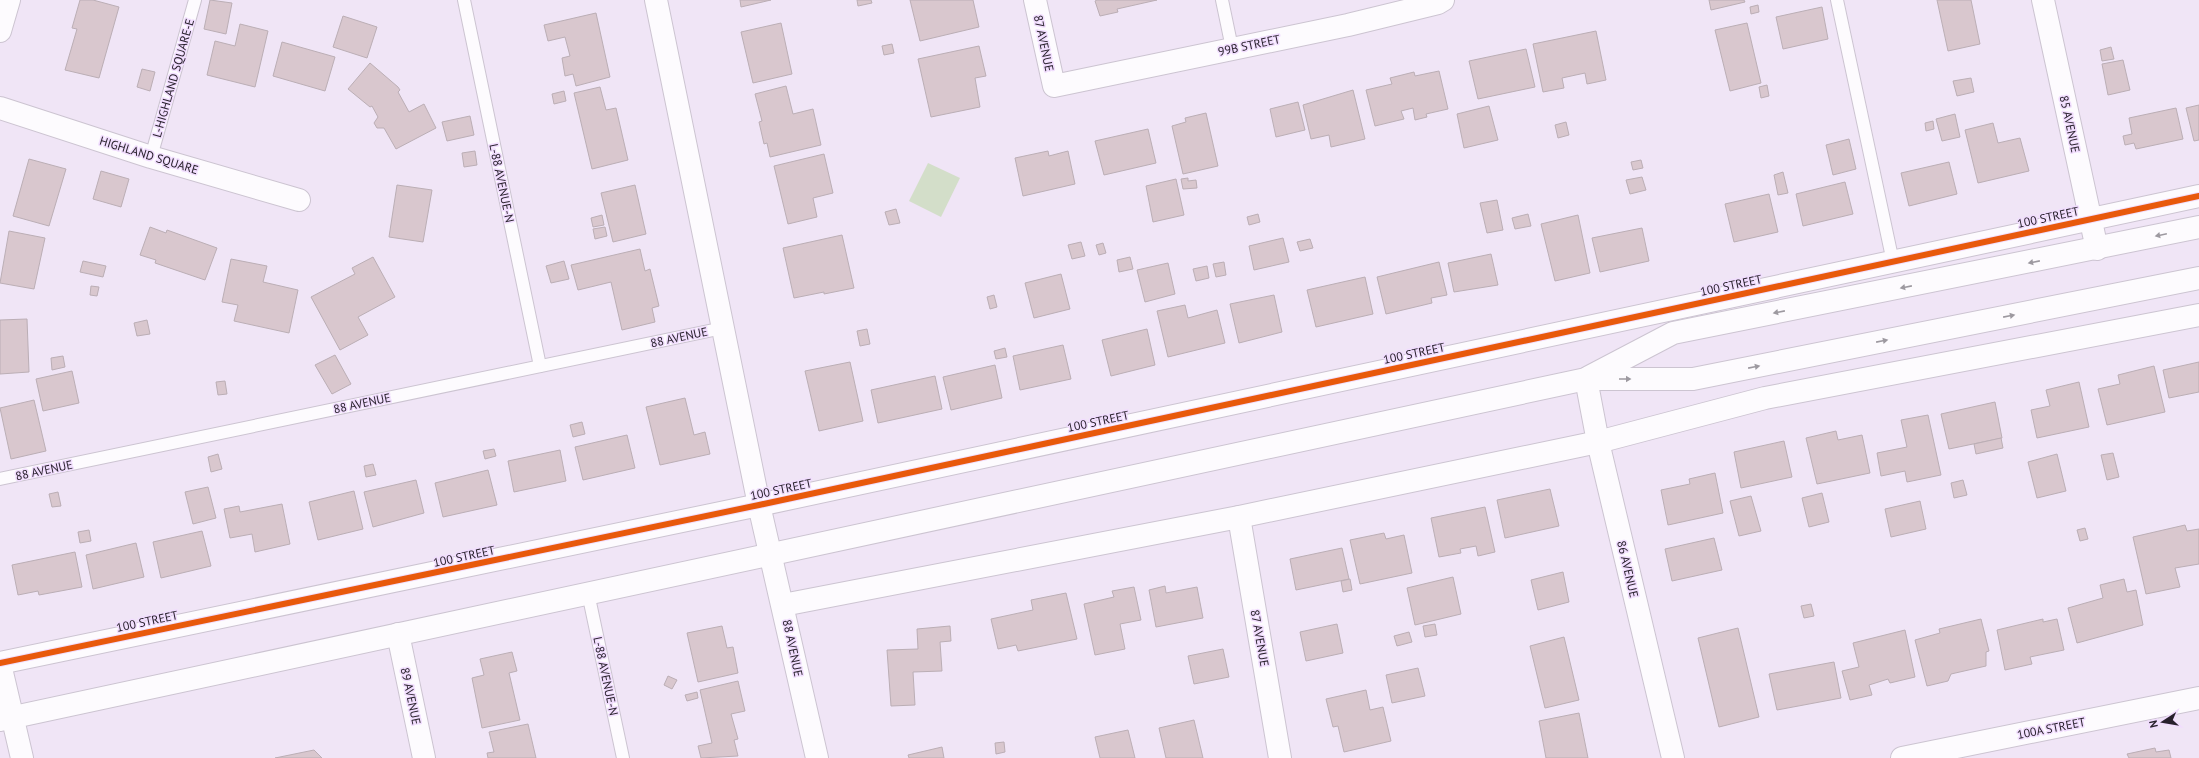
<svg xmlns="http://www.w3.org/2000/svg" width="2199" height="758" font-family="'PT Sans',sans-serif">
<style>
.green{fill:#d3dec9}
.building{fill:#d9c7ce;stroke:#bbaeb5}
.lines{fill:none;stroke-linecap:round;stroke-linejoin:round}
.lane-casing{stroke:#ccc4d1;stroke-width:14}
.street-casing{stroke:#ccc4d1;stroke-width:24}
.secondary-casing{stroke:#ccc4d1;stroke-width:24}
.lane{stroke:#fdfbfe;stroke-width:12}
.street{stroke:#fdfbfe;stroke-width:22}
.secondary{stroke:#fdfbfe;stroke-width:22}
.cycleway-casing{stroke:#f1ddfe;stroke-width:8}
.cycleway{stroke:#e8590c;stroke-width:6}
.oneway{fill:#9d99a0}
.labels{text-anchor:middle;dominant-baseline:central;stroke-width:3;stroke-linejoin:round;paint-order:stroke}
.street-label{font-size:12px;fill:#28212c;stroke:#f1ddfe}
</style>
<rect width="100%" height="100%" fill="#f0e5f6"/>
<polygon class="green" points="928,163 960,178 941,217 909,201"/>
<g class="building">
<polygon points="80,0 93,0 119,7 99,78 65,70 77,29 72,28"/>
<polygon points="210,0 232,3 226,34 204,29"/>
<polygon points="740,0 771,0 741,7"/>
<polygon points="857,0 871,0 872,3 858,6"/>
<polygon points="910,0 973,0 979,27 920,41"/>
<polygon points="1097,0 1157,0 1117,9 1118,12 1100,16 1095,1"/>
<polygon points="1709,0 1744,0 1745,2 1711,10"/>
<polygon points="1937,0 1971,0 1980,44 1948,51"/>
<polygon points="1758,5 1759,12 1751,14 1750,7"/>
<polygon points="1822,7 1828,39 1783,49 1776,17"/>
<polygon points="596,13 610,77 576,86 573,74 565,76 562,58 570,56 565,37 548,41 544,25"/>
<polygon points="343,16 377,27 367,58 333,47"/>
<polygon points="781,23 792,74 753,83 741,32"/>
<polygon points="1747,23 1761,83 1730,91 1715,30"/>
<polygon points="240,24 268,31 255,87 207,75 215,41 235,46"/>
<polygon points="1596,31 1606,80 1587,84 1585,73 1562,78 1564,88 1543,92 1533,44"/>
<polygon points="282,42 335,57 325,91 273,76"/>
<polygon points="892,44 894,53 884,55 882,46"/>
<polygon points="979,46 986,76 975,78 980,107 931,117 918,59"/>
<polygon points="2111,47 2114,59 2102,61 2100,50"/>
<polygon points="1526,49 1535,87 1478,99 1469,61"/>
<polygon points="2123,60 2130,90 2108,95 2102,64"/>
<polygon points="370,63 398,87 400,90 398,92 409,112 424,104 436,128 396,149 384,128 377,128 374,123 378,117 372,106 370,107 348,89"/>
<polygon points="142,69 155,72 150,91 137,87"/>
<polygon points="1439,71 1448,109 1426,114 1427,117 1415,120 1413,108 1401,111 1404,119 1375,126 1366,90 1392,84 1390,78 1414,72 1415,76"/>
<polygon points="1971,78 1974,92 1957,96 1953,81"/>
<polygon points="1767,85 1769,96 1761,98 1759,87"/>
<polygon points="786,86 793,114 813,109 821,145 770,157 767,143 764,144 759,122 762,121 755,94"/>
<polygon points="600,87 606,110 616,108 628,160 592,169 574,93"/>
<polygon points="1353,90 1365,139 1331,147 1329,135 1311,139 1303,105"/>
<polygon points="564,91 566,101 554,104 552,94"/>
<polygon points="1298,102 1305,130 1276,137 1270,109"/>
<polygon points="2199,105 2199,140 2194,141 2186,108"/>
<polygon points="1489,106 1498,140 1464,148 1457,114"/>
<polygon points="2176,108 2183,139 2136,149 2134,143 2125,145 2123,136 2132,134 2129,118"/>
<polygon points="1206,113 1218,166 1183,174 1172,126 1186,122 1185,118"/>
<polygon points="1955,114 1960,137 1942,141 1936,119"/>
<polygon points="470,116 474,135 447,141 442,122"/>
<polygon points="1933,121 1934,129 1926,131 1925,123"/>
<polygon points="1566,122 1569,135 1558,138 1555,125"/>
<polygon points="1993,123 1998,143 2020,138 2029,171 1978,183 1965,130"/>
<polygon points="1148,129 1156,163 1104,175 1095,141"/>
<polygon points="1849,139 1856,169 1833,175 1826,145"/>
<polygon points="475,151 477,165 464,167 462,153"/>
<polygon points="1048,151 1049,156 1068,151 1075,184 1023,196 1015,158"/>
<polygon points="824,154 833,193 813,198 817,217 788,224 774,166"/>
<polygon points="29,159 66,169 49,226 13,216"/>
<polygon points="1641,160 1643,168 1633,170 1631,162"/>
<polygon points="1949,162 1957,194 1909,206 1901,173"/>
<polygon points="101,171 129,179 121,207 93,199"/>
<polygon points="1783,172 1788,193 1778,195 1774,175"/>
<polygon points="1642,177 1646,190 1630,194 1626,180"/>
<polygon points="1188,178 1188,181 1196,180 1197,188 1183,189 1181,179"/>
<polygon points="1176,179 1184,215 1153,222 1146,186"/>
<polygon points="1845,182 1853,214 1803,226 1796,194"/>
<polygon points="397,185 432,190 423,242 389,237"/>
<polygon points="635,185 646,234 613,242 601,193"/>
<polygon points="1769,194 1778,232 1734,242 1725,204"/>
<polygon points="1497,200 1503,230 1487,233 1480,203"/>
<polygon points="896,209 900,223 889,225 885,212"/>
<polygon points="1258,214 1260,222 1249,225 1247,217"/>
<polygon points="1528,214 1531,226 1515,229 1512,218"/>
<polygon points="602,215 604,225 593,227 591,218"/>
<polygon points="1578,215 1590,273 1555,281 1541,224"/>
<polygon points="150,227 166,233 167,230 217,248 205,280 155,263 156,260 140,255"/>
<polygon points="605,227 607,236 595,239 593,229"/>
<polygon points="1642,228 1649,261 1600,272 1592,238"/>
<polygon points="9,231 45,238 34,289 0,283"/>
<polygon points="842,235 854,288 824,294 824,292 794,298 783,248"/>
<polygon points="1283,238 1289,262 1254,270 1249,246"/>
<polygon points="1310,239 1313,248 1300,251 1297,242"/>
<polygon points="1081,242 1085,256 1072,259 1068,245"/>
<polygon points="1103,243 1106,253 1099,255 1096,245"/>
<polygon points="640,249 645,271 650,269 659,306 652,308 655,322 622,330 611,282 578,290 571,265"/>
<polygon points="1491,254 1498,285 1454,292 1448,263"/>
<polygon points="373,257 395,297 358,317 368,335 340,350 311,297 355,274 352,268"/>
<polygon points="1130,257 1133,269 1119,272 1117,260"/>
<polygon points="231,259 267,266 263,282 298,290 289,333 234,321 238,305 222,302"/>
<polygon points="83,261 106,266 103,277 80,272"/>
<polygon points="564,261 569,279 551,283 546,266"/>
<polygon points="1224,262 1226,275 1216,277 1213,264"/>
<polygon points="1439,262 1447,295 1431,298 1432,303 1386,314 1377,277"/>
<polygon points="1168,263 1175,294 1145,302 1137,270"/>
<polygon points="1207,266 1209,278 1196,281 1193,269"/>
<polygon points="1061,274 1070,309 1034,318 1025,283"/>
<polygon points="1365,277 1373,314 1316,327 1307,290"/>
<polygon points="91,286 99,287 97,296 90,295"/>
<polygon points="994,295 997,307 990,309 987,297"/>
<polygon points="1274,295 1282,332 1239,343 1230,304"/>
<polygon points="1185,305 1188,318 1217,310 1225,343 1168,357 1157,311"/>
<polygon points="27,319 29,372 0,374 0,320"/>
<polygon points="147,320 150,334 137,336 134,323"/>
<polygon points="867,329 870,344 860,346 857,331"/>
<polygon points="1147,329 1155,365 1111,376 1102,340"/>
<polygon points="1063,345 1071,379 1020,390 1013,356"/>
<polygon points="1005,348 1007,357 996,359 994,351"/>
<polygon points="335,355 351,384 332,394 315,365"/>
<polygon points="63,356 65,367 52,370 51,358"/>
<polygon points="850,362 863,421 819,431 805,371"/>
<polygon points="2199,362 2199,392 2169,398 2163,370"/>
<polygon points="995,365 1002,398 951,410 943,377"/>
<polygon points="2154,366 2165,412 2107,425 2098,389 2120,384 2118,375"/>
<polygon points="72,371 79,403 43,411 36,379"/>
<polygon points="935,376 942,409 878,423 871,390"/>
<polygon points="225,381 227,394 218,395 216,382"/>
<polygon points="2079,382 2089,427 2037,438 2031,410 2050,406 2046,390"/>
<polygon points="685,398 694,435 705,432 710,454 660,465 646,407"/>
<polygon points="34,400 46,451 11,459 0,408"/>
<polygon points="1995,402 2002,438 1949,449 1941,414"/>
<polygon points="1928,415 1941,475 1907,482 1905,471 1881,476 1877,453 1907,447 1901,420"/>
<polygon points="582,422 585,434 573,437 570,425"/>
<polygon points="1836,431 1838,440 1862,435 1870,473 1817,484 1806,438"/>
<polygon points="627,435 635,468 583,480 575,447"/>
<polygon points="2001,438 2003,448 1976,454 1974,444"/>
<polygon points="1784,441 1792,477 1741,488 1734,452"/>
<polygon points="494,449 496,456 485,459 483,451"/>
<polygon points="560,450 566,481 514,492 508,461"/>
<polygon points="2113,453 2119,477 2107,480 2101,455"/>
<polygon points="218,454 222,469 211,472 208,457"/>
<polygon points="2057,454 2066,491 2037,498 2028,462"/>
<polygon points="373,464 376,475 366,477 364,466"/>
<polygon points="488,470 497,505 443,517 435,483"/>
<polygon points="1715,473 1723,513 1668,525 1661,490 1690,484 1689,479"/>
<polygon points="416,480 424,513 373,527 364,492"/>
<polygon points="1963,480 1967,495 1954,498 1951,483"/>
<polygon points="208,487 216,518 193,524 185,492"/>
<polygon points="1550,489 1559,526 1505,538 1497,500"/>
<polygon points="354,491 363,529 318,540 309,502"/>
<polygon points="58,492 61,506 52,507 49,494"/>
<polygon points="1822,493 1829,522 1809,527 1802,498"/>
<polygon points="1751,496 1761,531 1739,536 1730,501"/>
<polygon points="1920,501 1926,529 1891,537 1885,509"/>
<polygon points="282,504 290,544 255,552 252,534 230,538 224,509 239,506 240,512"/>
<polygon points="1485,507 1495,552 1478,556 1476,546 1460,549 1461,553 1439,557 1431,518"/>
<polygon points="2185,525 2187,531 2199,529 2199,564 2175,568 2180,587 2146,594 2133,537"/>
<polygon points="2085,528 2088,539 2080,541 2077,530"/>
<polygon points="89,530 91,541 80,543 78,532"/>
<polygon points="202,531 211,566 161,578 153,542"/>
<polygon points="1384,533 1386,539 1404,535 1412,573 1360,584 1350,540"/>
<polygon points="1714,538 1722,570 1672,581 1665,549"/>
<polygon points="136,543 144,577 93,589 86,555"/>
<polygon points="1342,548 1349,579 1296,590 1290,559"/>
<polygon points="75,552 82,587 39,595 38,591 18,595 12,565"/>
<polygon points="1563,572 1569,602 1538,610 1531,580"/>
<polygon points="1453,577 1461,614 1415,625 1407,588"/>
<polygon points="1350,579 1352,590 1343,592 1341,581"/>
<polygon points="2124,579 2127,592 2136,590 2143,625 2077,643 2068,608 2103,598 2100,585"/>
<polygon points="1165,586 1166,593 1197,587 1203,618 1156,627 1149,590"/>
<polygon points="1134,587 1141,620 1120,624 1125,649 1095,655 1084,604 1114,597 1112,591"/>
<polygon points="1066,593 1077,639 1018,651 1016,645 998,649 991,619 1033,610 1031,600"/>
<polygon points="1811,604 1814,616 1804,618 1801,606"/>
<polygon points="1981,619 1989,651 1986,652 1986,666 1951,674 1948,681 1927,686 1915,640 1940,633 1939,629"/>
<polygon points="2043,619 2043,622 2057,619 2064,650 2030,657 2032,664 2005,670 1997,630"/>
<polygon points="1337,624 1343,653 1306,661 1300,632"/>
<polygon points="1435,624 1437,635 1425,637 1423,626"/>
<polygon points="722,626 727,648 733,647 738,673 698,682 687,633"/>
<polygon points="950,626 951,641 940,642 942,671 913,672 915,705 891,706 887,650 918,649 917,629"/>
<polygon points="1738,628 1759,717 1719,727 1698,638"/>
<polygon points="1905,630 1915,677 1890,683 1888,679 1869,685 1872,695 1850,700 1842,671 1859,667 1853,643"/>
<polygon points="1409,632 1412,642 1397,646 1394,636"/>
<polygon points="1564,637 1579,700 1545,708 1530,646"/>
<polygon points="1223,649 1229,677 1194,684 1188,656"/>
<polygon points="512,652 517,671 509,673 520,720 482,728 472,678 484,675 480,659"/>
<polygon points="1834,662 1841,698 1777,710 1769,674"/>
<polygon points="1418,668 1425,696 1392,703 1386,675"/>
<polygon points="668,676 677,680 672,689 664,685"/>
<polygon points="738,681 745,711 731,714 738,739 734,740 738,756 701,758 698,746 712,743 700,690"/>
<polygon points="1366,690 1370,710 1383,707 1391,741 1344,752 1338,726 1333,727 1326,699"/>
<polygon points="697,692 698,698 687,701 685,695"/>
<polygon points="1579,713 1588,758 1546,758 1539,721"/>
<polygon points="1194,720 1203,758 1166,758 1159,728"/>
<polygon points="528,724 536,758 488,758 487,753 494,752 489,732"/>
<polygon points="1128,730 1135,758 1100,758 1095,737"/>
<polygon points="1004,742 1005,752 996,754 995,743"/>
<polygon points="942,747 944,758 909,758 908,755"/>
<polygon points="2155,748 2156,752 2169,750 2171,758 2129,758 2127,754"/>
<polygon points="314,750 322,758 275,758"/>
</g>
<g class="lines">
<g class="lane-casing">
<g id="lane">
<polyline points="464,0 540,366"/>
<polyline points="1222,0 1232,48"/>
<polyline points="1837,0 1893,262"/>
<polyline points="151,157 195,0"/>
<polyline points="0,479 723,328"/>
<polyline points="588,593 623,758"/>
</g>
</g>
<g class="street-casing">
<g id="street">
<polyline points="1035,0 1054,86 1348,25 1438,3 1443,0"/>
<polyline points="2043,0 2097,249"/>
<polyline points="0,31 9,0"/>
<polyline points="0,108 151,157 299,200"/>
<polyline points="759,505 817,758"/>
<polyline points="1239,517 1280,758"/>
<polyline points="783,605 1239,517 1598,442 1765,398 2199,315"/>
<polyline points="398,634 424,758"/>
<polyline points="0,663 759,505 2199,196"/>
<polyline points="0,664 22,758"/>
<polyline points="1902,758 2199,698"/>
</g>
</g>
<g class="secondary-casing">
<g id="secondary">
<polyline points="656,0 759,505"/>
<polyline points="1589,377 1673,333 2199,227"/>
<polyline points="1586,379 1598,442 1673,758"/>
<polyline points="0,720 1586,379 1693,379 2199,278"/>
</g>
</g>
<use href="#lane" class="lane"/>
<use href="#street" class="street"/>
<use href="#secondary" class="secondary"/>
<g class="cycleway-casing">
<polyline id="cycleway" points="0,663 759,505 2199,196"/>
</g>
<use href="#cycleway" class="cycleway"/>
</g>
<defs><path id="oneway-solid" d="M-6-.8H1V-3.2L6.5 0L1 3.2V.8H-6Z"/></defs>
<g class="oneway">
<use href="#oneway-solid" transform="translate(2161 235) rotate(168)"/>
<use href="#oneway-solid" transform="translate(2034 262) rotate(169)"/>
<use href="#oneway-solid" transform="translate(1906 287) rotate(169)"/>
<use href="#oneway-solid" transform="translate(1779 312) rotate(169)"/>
<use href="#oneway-solid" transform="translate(2009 316) rotate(-11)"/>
<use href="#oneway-solid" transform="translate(1882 341) rotate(-11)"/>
<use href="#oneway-solid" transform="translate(1754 367) rotate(-11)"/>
<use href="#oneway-solid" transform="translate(1625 379)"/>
</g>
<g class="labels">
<g class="street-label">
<text transform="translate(1044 43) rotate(78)">87 AVENUE</text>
<text transform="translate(1249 45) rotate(-12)">99B STREET</text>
<text transform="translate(173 78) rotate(-74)">L-HIGHLAND SQUARE-E</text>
<text transform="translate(2070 124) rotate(78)">85 AVENUE</text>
<text transform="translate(149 155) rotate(17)">HIGHLAND SQUARE</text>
<text transform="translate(502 183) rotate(78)">L-88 AVENUE-N</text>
<text transform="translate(2048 217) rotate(-12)">100 STREET</text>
<text transform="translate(1731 285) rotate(-12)">100 STREET</text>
<text transform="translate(679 337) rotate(-12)">88 AVENUE</text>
<text transform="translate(1414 353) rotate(-12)">100 STREET</text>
<text transform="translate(362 403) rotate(-12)">88 AVENUE</text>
<text transform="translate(1098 421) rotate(-12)">100 STREET</text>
<text transform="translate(44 470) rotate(-12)">88 AVENUE</text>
<text transform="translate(781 489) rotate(-12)">100 STREET</text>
<text transform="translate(464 556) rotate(-12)">100 STREET</text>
<text transform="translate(1628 569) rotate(77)">86 AVENUE</text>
<text transform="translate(147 621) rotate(-12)">100 STREET</text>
<text transform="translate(1260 638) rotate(80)">87 AVENUE</text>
<text transform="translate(793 648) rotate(78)">88 AVENUE</text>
<text transform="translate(606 676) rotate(78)">L-88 AVENUE-N</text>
<text transform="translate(411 696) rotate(78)">89 AVENUE</text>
<text transform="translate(2051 728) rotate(-11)">100A STREET</text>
</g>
</g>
<g transform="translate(2163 722) rotate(258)" stroke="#f1ddfe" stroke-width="3" paint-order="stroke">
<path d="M0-3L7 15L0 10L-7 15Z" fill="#28212c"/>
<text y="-6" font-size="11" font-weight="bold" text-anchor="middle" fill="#28212c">N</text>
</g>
</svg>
